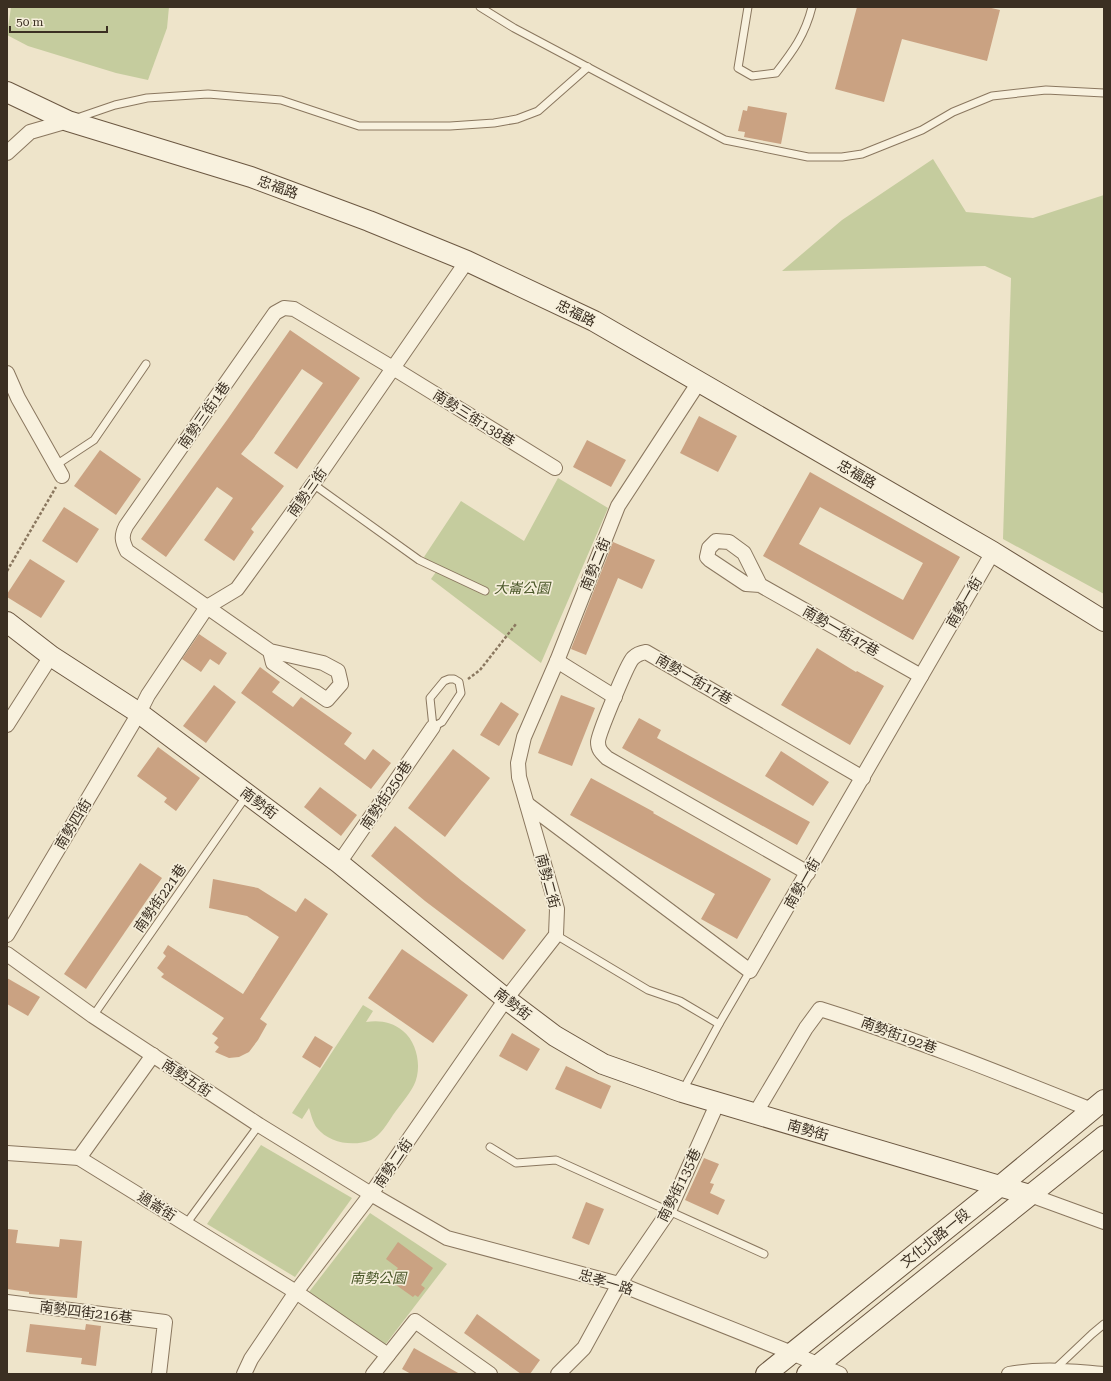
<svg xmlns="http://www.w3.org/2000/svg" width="1111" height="1381" font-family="'Roboto Serif','Noto Sans TC',serif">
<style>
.green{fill:#c5cc9e}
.building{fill:#caa282;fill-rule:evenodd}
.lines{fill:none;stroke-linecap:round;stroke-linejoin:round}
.lane-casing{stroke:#8a775f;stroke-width:9}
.street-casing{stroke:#8a775f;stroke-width:16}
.secondary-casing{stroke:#6c5842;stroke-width:22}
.path{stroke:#8a775f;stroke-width:2.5;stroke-dasharray:3 2;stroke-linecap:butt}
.lane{stroke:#f8f1de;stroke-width:7}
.street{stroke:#f8f1de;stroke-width:14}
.secondary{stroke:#f8f1de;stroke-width:20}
.labels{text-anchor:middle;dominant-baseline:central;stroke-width:3.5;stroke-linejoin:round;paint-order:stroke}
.street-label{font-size:14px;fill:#3b2f22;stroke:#f5eeda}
.park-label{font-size:14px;font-style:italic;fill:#4a5729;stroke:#f5eeda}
</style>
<rect width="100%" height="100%" fill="#eee4ca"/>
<g class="green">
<polygon points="11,7 169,7 167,28 148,80 116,73 28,46 7,35"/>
<polygon points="933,159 966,212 1033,218 1104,195 1104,594 1003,539 1011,278 985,266 782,271 842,220"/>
<polygon points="558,478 608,508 541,663 431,579 438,569 424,557 461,501 524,541"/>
<path d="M363,1005L373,1011L366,1022C380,1020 392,1022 403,1031C418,1043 422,1069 414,1085C409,1095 400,1105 393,1115C387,1124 381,1135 371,1140C353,1147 329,1143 317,1128C313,1123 311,1114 309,1108L302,1119L292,1113Z"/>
<polygon points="261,1145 352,1198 295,1277 207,1224"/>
<polygon points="370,1213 447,1264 385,1345 309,1292"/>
</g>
<g class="building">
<polygon points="857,7 987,7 1000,10 987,61 902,39 884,102 835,89"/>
<polygon points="748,106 787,113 781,144 744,137 745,132 738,131 743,110 747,111"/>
<polygon points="290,330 360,378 297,469 274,453 323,383 302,369 253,439 241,454 284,486 251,529 254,532 234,561 204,540 233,498 217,487 166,557 141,539 227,420"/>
<polygon points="699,416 737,436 718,472 680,453"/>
<polygon points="587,440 626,460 611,487 573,467"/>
<polygon points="100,450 141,479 116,515 74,486"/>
<path d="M810,472L960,557L913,640L763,556ZM820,507L923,563L903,600L799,544Z"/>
<polygon points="64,507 99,529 77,563 42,541"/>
<polygon points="613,542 655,560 642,589 618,578 586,655 571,649"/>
<polygon points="30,559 65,581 41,618 7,597 7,594"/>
<polygon points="199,634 227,653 219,665 210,659 201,672 182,659"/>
<polygon points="817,648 856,672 857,671 884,686 850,745 781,705"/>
<polygon points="260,667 280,682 272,692 293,707 301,697 352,733 344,744 365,760 373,749 391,763 371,789 241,693"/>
<polygon points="214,685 236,702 206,743 183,726"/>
<polygon points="561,695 595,708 572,766 538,753"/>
<polygon points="501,702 519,714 499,746 480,735"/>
<polygon points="639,718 661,730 657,738 810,822 797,845 622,748"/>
<polygon points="158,747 200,778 176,811 164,802 167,798 137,776"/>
<polygon points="453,749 490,778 445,837 408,808"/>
<polygon points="781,751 829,782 813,806 765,776"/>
<polygon points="591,778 654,812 653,813 771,879 737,939 701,919 715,894 570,815"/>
<polygon points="320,787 357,815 341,836 304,807"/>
<polygon points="395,826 462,881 526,930 503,960 425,901 371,856"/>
<polygon points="140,863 162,878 86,989 64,974"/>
<polygon points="213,879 258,888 296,912 305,898 328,914 260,1019 267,1024 258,1040 249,1052 239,1057 229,1058 215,1052 219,1047 214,1043 218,1038 212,1034 224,1018 161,977 164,974 157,968 166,956 163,953 168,945 243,994 279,937 247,916 209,908"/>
<polygon points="402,949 468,995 433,1043 368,998"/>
<polygon points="7,978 40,997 28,1016 7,1004"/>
<polygon points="512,1033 540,1049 527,1071 499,1056"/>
<polygon points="315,1036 333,1047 320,1068 302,1057"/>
<polygon points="566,1066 611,1086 601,1109 555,1089"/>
<polygon points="704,1158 719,1164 710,1183 714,1184 710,1193 725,1200 718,1215 685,1200"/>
<polygon points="586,1202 604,1209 589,1245 572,1238"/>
<polygon points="7,1229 18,1230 16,1243 59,1247 60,1239 82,1241 77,1298 29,1294 29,1292 7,1289"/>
<polygon points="398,1242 433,1268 421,1285 425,1288 418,1297 415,1295 413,1297 389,1280 398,1268 386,1259"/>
<polygon points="477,1314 540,1360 530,1374 521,1374 464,1333"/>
<polygon points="30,1324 85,1330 86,1324 101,1326 96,1366 81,1364 82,1358 26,1352"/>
<polygon points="414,1348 460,1374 411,1374 402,1369"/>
</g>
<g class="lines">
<g class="lane-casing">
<g id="lane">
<polyline points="480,7 514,28 725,140 808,157 842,157 862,154 922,130 953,112 992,96 1046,90 1104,93"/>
<path d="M748,7L738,68L752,76L776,73C793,51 805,35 812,7"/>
<polyline points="77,118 115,105 147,98 208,94 281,100 359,126 450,126 494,123 517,119 538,111 588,67"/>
<polyline points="56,465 94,440 146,364"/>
<polyline points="313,484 419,560 485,591"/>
<polygon points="449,679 454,679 459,682 461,693 442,722 433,727 430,698 444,681"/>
<polyline points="556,935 648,990 680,1001 719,1024"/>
<polyline points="93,1016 247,795"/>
<polyline points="683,1090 719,1024 750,971"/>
<polyline points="490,1147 516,1163 556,1160 764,1254"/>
<polyline points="186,1224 259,1125"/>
<polyline points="1054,1370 1092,1334 1104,1324"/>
</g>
</g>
<g class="street-casing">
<g id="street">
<polyline points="7,153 30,132 68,121"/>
<polyline points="7,373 18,398 62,476"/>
<polyline points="760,585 744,553 729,542 716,541 709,548 707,557 710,560 746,584 760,585 921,676"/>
<path d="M270,651L323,663L338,671L341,684L327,700L273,663L270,651L127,551C122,541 121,536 126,526L275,313L284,308L294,309L393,368L555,468"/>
<polyline points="557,661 615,697"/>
<polyline points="7,725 51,656"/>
<polyline points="527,804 750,971 993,552"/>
<polyline points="339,863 433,727"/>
<path d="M808,873L607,758C602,753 598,750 598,742C598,735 627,664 633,658C637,654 640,653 646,652L863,778"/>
<polyline points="7,935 139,713 148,695 207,607 237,589 313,484 467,261"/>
<polyline points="7,954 93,1016 259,1125 371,1194 447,1238 619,1284 792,1353 840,1374"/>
<path d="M755,1114L806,1028L820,1009C913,1038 1002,1074 1092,1110"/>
<polyline points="7,1153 79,1158 296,1292 388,1355"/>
<polyline points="79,1158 153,1055"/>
<polyline points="1030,1195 1104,1222"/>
<polyline points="7,1302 165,1322 159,1374"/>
<polyline points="244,1374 251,1359 296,1292 371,1194 506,999 556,935 557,909 519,777 518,763 524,737 557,661 618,506 699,382"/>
<polyline points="373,1374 415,1321 490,1374"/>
<polyline points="558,1374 584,1348 619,1284 669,1211 718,1102"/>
<path d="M1009,1374C1041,1368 1073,1371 1104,1374"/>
</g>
</g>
<g class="secondary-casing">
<g id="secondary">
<polyline points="7,92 68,121 251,177 369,221 467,261 594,321 993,552 1104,621"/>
<polyline points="7,622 51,656 139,713 339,863 506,999 555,1036 603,1064 682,1092 1030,1195"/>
<polyline points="766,1374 1000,1186 1104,1100"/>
<polyline points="807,1374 1104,1136"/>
</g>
</g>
<g class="path">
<polyline points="7,571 56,487"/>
<polyline points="468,679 480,670 516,624"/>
</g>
<use href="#lane" class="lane"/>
<use href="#street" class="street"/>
<use href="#secondary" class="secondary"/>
</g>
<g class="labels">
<g class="street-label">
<text transform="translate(278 187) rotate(20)">忠福路</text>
<text transform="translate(576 313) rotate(26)">忠福路</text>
<text transform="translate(204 415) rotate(-55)">南勢三街1巷</text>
<text transform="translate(474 418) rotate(32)">南勢三街138巷</text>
<text transform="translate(857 474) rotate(30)">忠福路</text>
<text transform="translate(307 492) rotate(-55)">南勢三街</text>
<text transform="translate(595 564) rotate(-68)">南勢二街</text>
<text transform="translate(964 602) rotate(-60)">南勢一街</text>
<text transform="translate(841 631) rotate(30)">南勢一街47巷</text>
<text transform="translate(694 679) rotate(30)">南勢一街17巷</text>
<text transform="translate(386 795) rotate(-56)">南勢街250巷</text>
<text transform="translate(259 803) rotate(37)">南勢街</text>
<text transform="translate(73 824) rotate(-59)">南勢四街</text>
<text transform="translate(548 881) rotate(75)">南勢二街</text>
<text transform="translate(802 883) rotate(-60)">南勢一街</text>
<text transform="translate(160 898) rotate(-55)">南勢街221巷</text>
<text transform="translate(513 1004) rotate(38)">南勢街</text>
<text transform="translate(899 1035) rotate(20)">南勢街192巷</text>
<text transform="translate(187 1078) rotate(33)">南勢五街</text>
<text transform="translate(808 1130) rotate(16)">南勢街</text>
<text transform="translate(393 1163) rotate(-56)">南勢二街</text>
<text transform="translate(679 1185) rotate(-64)">南勢街135巷</text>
<text transform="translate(157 1206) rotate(32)">過崙街</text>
<text transform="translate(935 1238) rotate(-39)">文化北路一段</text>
<text transform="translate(606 1282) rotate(17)">忠孝一路</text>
<text transform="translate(86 1312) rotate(7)">南勢四街216巷</text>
</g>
<g class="park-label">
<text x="522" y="588">大崙公園</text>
<text x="378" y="1278">南勢公園</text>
</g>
</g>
<rect width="1111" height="1381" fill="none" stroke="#3b2f22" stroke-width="16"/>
<path d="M10 26v6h97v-6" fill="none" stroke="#3b2f22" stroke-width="2"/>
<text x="16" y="26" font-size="12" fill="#3b2f22" stroke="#f5eeda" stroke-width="3" paint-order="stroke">50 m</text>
</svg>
